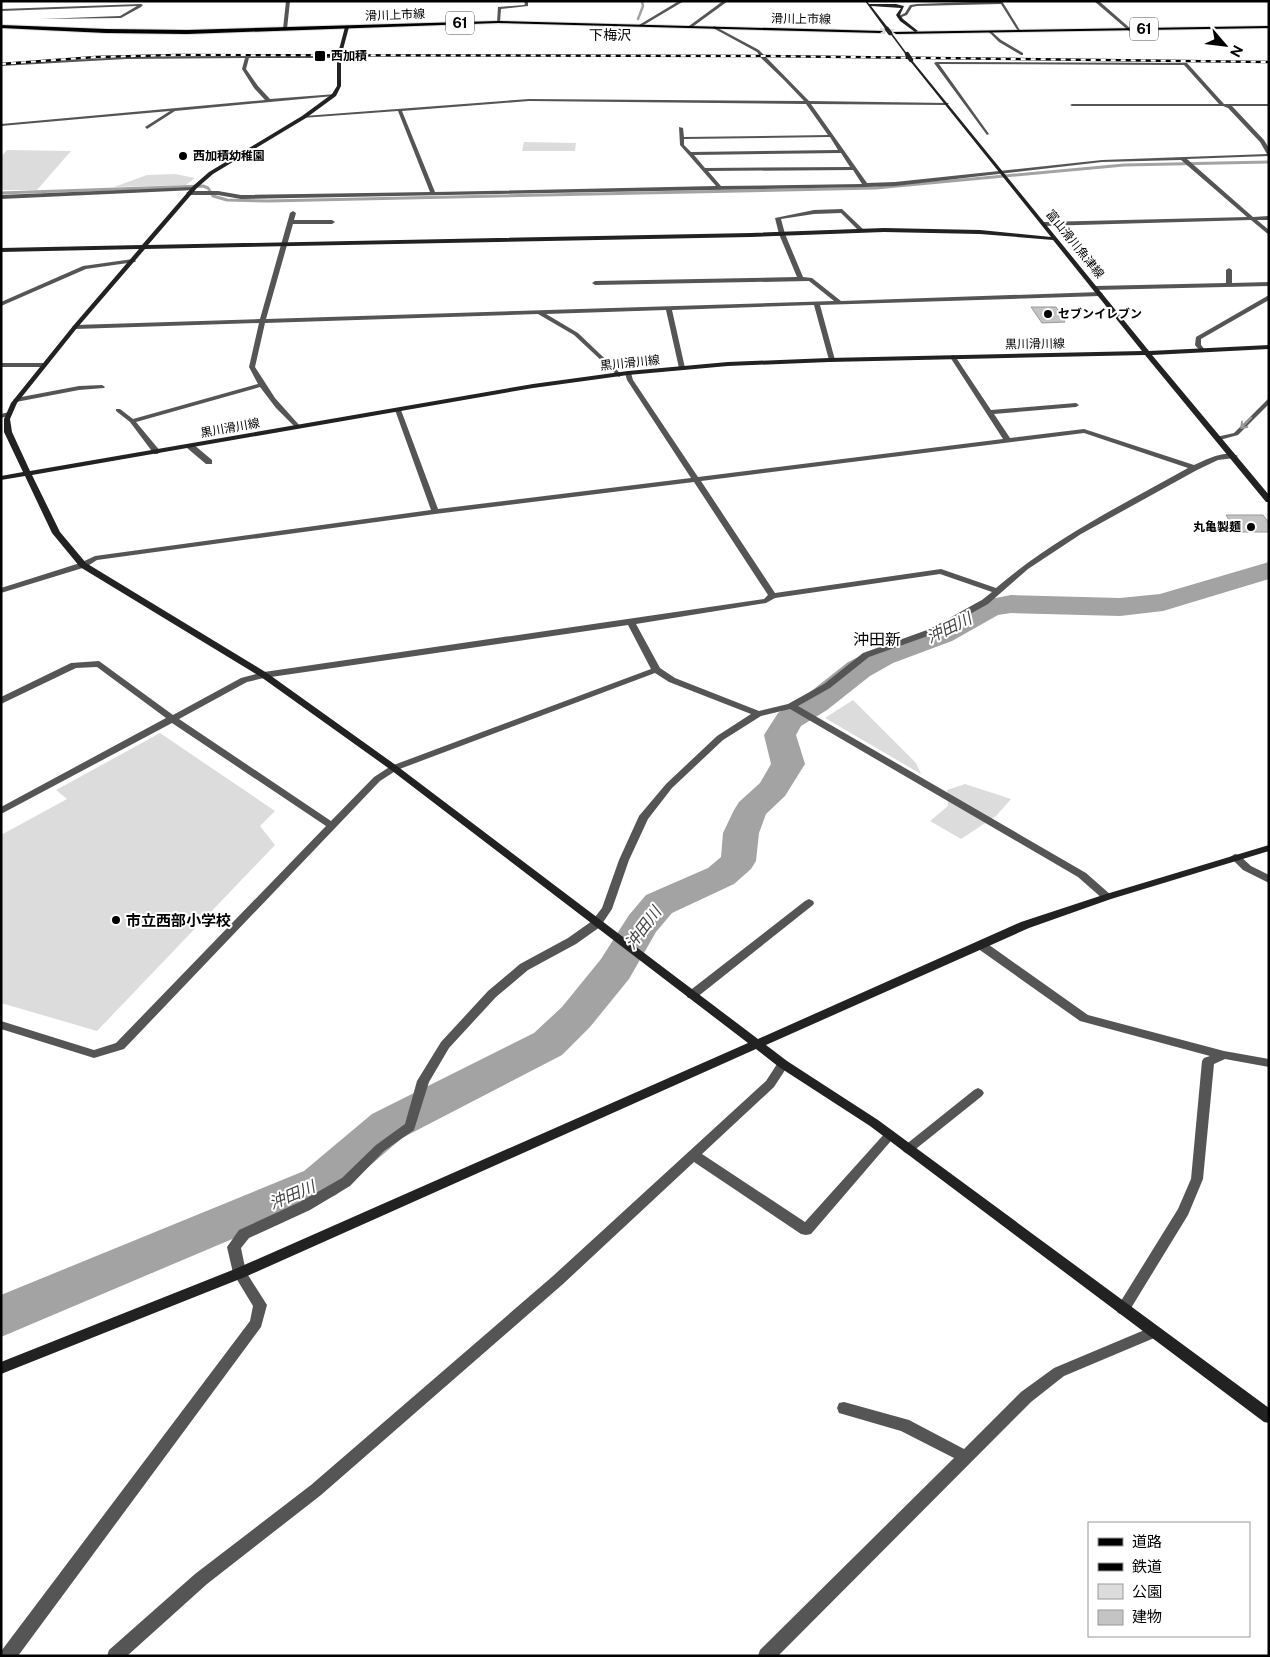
<svg xmlns="http://www.w3.org/2000/svg" width="1270" height="1657" font-family="'Public Sans','Noto Sans JP',sans-serif">
<style>
.green{fill:#dcdcdc}
.lines{fill:none;stroke-linecap:round;stroke-linejoin:round}
.stream-far1{stroke:#a3a3a3;stroke-width:2.5}
.stream{stroke:#a3a3a3;stroke-width:3}
.river{fill:#a3a3a3;fill-rule:evenodd}
.building{fill:#c4c4c4;stroke:#999}
.primary-tunnel{stroke:#d9d9d9;stroke-width:5.5;stroke-dasharray:5.5 2.5;stroke-linecap:butt}
.primary-casing{stroke:#dbdbdb;stroke-width:2}
.street{fill:#555;fill-rule:evenodd}
.secondary{fill:#222;fill-rule:evenodd}
.primary{fill:#000;fill-rule:evenodd}
.rail-casing{stroke:#000;stroke-width:2.5}
.rail{stroke:#fff;stroke-width:2;stroke-dasharray:5;stroke-linecap:butt}
.secondary-bridge{stroke:#222;stroke-width:4.5}
.oneway{stroke:#999}
.poi-dot{fill:#000;stroke:#fff;stroke-width:2}
.labels{text-anchor:middle;dominant-baseline:central;stroke-width:4;stroke-linejoin:round;paint-order:stroke}
.far-street-label{font-size:12px;fill:#000;stroke:#fff}
.far-poi-label{font-size:12px;font-weight:bold;fill:#000;stroke:#fff;text-anchor:start}
.shield{fill:#fff;stroke:#4c4c4c;stroke-width:1}
.shield-label{font-size:14px;font-weight:bold;fill:#000}
.far-neighbourhood-label{font-size:14px;fill:#000;stroke:#fff}
.poi-label{font-size:15px;font-weight:bold;fill:#000;stroke:#fff;text-anchor:start}
.water-label{font-size:16px;font-style:italic;fill:#444;stroke:#fff}
.neighbourhood-label{font-size:16px;fill:#000;stroke:#fff}
</style>
<rect width="100%" height="100%" fill="#fff"/>
<g class="green">
<polygon points="524,142 576,143 575,151 522,151"/>
<polygon points="7,150 71,151 37,190 1,190 1,157"/>
<polygon points="175,174 195,178 186,185 114,187 147,175"/>
<polygon points="853,700 916,763 921,774 825,718"/>
<polygon points="160,733 275,811 260,826 275,845 97,1031 1,1003 1,835 67,799 56,790"/>
<polygon points="965,784 1011,799 996,816 961,839 930,821 948,806 947,790"/>
</g>
<g class="lines">
<polyline class="stream-far1" points="638,19 643,6 642,1"/>
<polyline class="stream" points="1,193 203,186 208,188 213,196 227,200 268,201 876,188 1124,165 1269,162"/>
<polygon class="river" points="1269,562 1269,579 1163,611 1120,616 1011,613 998,615 952,641 893,663 870,676 827,710 801,726 796,735 805,764 785,796 766,814 759,833 756,861 751,869 734,884 672,913 656,932 629,979 590,1027 562,1055 402,1138 336,1195 1,1337 1,1295 304,1171 372,1114 534,1033 562,1007 601,959 629,915 646,895 708,868 721,857 723,833 734,810 739,802 760,783 771,764 764,735 778,713 805,696 848,662 871,651 930,629 980,601 1011,595 1120,598 1160,594"/>
</g>
<g class="building">
<polygon points="1031,307 1056,307 1065,322 1042,323"/>
<polygon points="1226,515 1263,515 1269,523 1269,532 1236,532"/>
</g>
<g class="lines">
<polyline class="primary-tunnel" points="880,31 896,32"/>
<g class="primary-casing">
<g id="primary">
<polygon points="498,21 883,31 880,33 498,23 187,34 106,33 1,28 1,25 106,29 187,30"/>
<polygon points="1269,26 1269,28 896,34 893,32"/>
</g>
</g>
<g class="street">
<polygon points="286,1 290,1 287,29 285,30 283,29"/>
<polygon points="524,1 528,1 528,6 501,9 500,22 497,23 498,7 524,5 525,4"/>
<polygon points="679,1 684,1 642,26 639,25"/>
<polygon points="723,1 728,1 691,28 689,28 689,26"/>
<polygon points="1002,1 1021,32 1019,32 1016,28 1001,4 917,6 912,7 907,15 899,18 897,17 905,13 910,5 917,4"/>
<polygon points="1094,1 1099,1 1131,29 1131,31 1129,31"/>
<polygon points="141,4 143,5 141,7 121,18 41,19 120,16 137,6 1,11 1,9"/>
<path d="M714,26L759,50L809,101L949,103L947,105L811,104L867,183L895,182L1102,160L1267,154L1260,142L1228,108L1223,106H1072L1070,105L1072,104H1219L1184,65L939,64L989,134L987,135L934,63L936,62L1187,63L1224,104H1269V106H1232L1264,140L1269,148V156L1187,159L1253,217L1269,216V220H1257L1269,230V235L1251,220L1044,226L1041,224L1044,222L1247,217L1181,160L1102,162L895,186L866,187L241,199L218,195H189L186,193L189,191H218L241,195L430,192L398,111L302,118L304,116L529,99L804,101L784,80L762,59L757,52L713,28ZM529,101L806,104L828,135L684,137L683,128L679,127L680,145L716,186L435,192L402,111ZM830,137L838,150L691,152L684,145V139ZM841,153L850,167L705,168L694,155ZM853,170L862,184L721,186L708,171Z"/>
<polygon points="991,31 1001,40 1023,53 1023,55 1021,55 999,42 989,32"/>
<polygon points="339,56 340,58 249,58 246,69 258,86 270,99 336,94 334,96 175,111 147,129 145,127 170,111 1,126 1,124 265,100 254,88 242,69 245,58 126,59 1,66 1,64 126,57"/>
<polygon points="193,187 195,188 195,190 1,199 1,195"/>
<polygon points="842,209 864,230 864,232 860,232 841,213 814,214 781,219 785,234 803,277 812,278 841,301 1100,292 1103,294 1100,296 820,305 835,360 832,362 829,360 814,305 672,310 685,368 682,370 679,368 666,310 546,314 578,333 621,374 622,375 619,377 574,335 538,314 265,323 255,367 275,398 300,426 300,428 296,428 276,408 260,387 136,422 161,452 157,454 154,454 130,422 116,411 116,409 120,409 133,419 258,384 249,367 259,323 75,329 72,327 75,325 260,319 290,213 293,211 296,213 294,220 332,220 335,222 332,224 293,224 266,319 834,301 809,281 595,285 592,283 595,281 797,277 779,234 775,218 814,210"/>
<polygon points="133,259 136,261 135,262 86,269 1,306 1,302 83,266"/>
<polygon points="1229,268 1232,270 1232,283 1269,282 1269,286 1095,290 1092,288 1095,286 1226,283 1226,270"/>
<polygon points="1269,295 1269,300 1201,339 1201,345 1206,351 1205,352 1201,352 1195,345 1196,337"/>
<path d="M953,355L955,356L991,410L1076,403L1079,405L1076,407L994,414L1010,438L1084,429L1194,465C1205,460 1226,449 1238,456L1234,458L1218,460L1197,470L1081,534L1028,569L988,604L936,633L869,657L830,688L798,706L1086,873L1111,895L1112,897L1111,899H1103L1078,877L790,709L761,716L723,740L672,788L648,819L629,860L612,909L600,927L576,944L528,970L496,997L449,1048L429,1082L414,1130L384,1151L350,1186L310,1210L249,1238L241,1248L246,1272L267,1305L261,1327L18,1656H1L2,1650L250,1321L253,1306L233,1273L227,1247L239,1230L300,1202L342,1178L376,1145L405,1124L417,1081L441,1042L488,991L520,964L568,938L592,921L602,908L619,860L639,816L666,784L717,736L751,714L669,682L655,673L397,770L380,781L124,1049L94,1058L1,1029V1021L94,1050L116,1043L326,826L172,723L1,814V807L166,718L97,667L76,668L1,704V697L71,663L99,661L173,715L241,678L264,672L764,599L768,595L694,482L435,514L97,560L86,567L1,593V588L80,563L95,556L431,510L395,410L398,408L401,410L438,509L691,478L627,380L625,373L628,371L631,373L633,380L698,477L1003,439L950,357ZM1084,433L1188,468C1122,505 1054,538 996,588L941,569L775,593L701,481ZM940,574L992,592L982,600L930,629L863,653L824,684L788,704L759,711L675,678L660,668L636,624L766,603L775,598ZM628,625L651,669L391,766L374,777L331,821L179,719L247,682L264,678Z"/>
<polygon points="1,363 44,363 47,365 44,367 1,367"/>
<polygon points="102,385 105,387 104,388 79,390 16,402 13,400 16,398 79,386"/>
<polygon points="1269,398 1269,404 1238,435 1216,441 1216,437 1234,433"/>
<polygon points="9,412 12,414 11,415 1,418 1,414"/>
<polygon points="187,444 193,444 212,460 212,464 206,464 187,448"/>
<polygon points="1235,854 1239,855 1251,866 1269,875 1269,883 1243,870 1230,857"/>
<polygon points="809,899 813,901 814,903 813,905 696,998 688,998 686,995 688,992 805,901"/>
<polygon points="981,941 985,942 1088,1015 1224,1051 1269,1059 1269,1067 1225,1059 1214,1064 1203,1179 1188,1215 1128,1313 1123,1315 1118,1313 1116,1309 1178,1209 1191,1179 1202,1061 1204,1058 1210,1056 1080,1021 977,948 976,945 977,942"/>
<polygon points="783,1060 787,1061 789,1064 774,1087 702,1154 805,1222 886,1132 890,1130 894,1132 896,1135 811,1234 806,1235 801,1234 694,1162 563,1284 321,1495 207,1584 127,1656 107,1656 109,1650 195,1574 311,1485 553,1276 766,1081 779,1061"/>
<polygon points="978,1088 982,1090 984,1093 982,1096 912,1152 908,1154 904,1152 902,1149 904,1146 974,1090"/>
<polygon points="1154,1326 1159,1328 1161,1332 1159,1336 1064,1376 1031,1402 778,1656 758,1656 760,1650 954,1458 901,1431 839,1413 837,1408 839,1403 844,1402 909,1420 964,1449 1021,1392 1054,1368"/>
</g>
<g class="secondary">
<polygon points="865,1 867,1 869,4 896,4 904,6 900,15 903,19 918,31 915,32 900,21 896,15 901,8 871,6 889,29 886,30"/>
<path d="M347,26L349,27L341,57V86L336,96L306,118L213,174L197,188L148,245L751,233L884,228L980,230L1051,237L910,61L911,59L1149,351L1269,345V349L1152,355L1269,495V502H1266L1145,355L829,362L728,366L628,375L533,388L32,475L60,532L86,563L267,673L397,766L758,1039L1021,922L1103,895L1269,845V851L1111,899L1029,928L766,1045L787,1061L878,1120L1269,1408V1423L1264,1422L870,1126L779,1067L756,1049L245,1277L1,1374V1362L235,1269L748,1043L391,770L261,677L80,567L52,533L25,476L1,480V476L23,472L4,432V419L11,403L73,326L139,249L1,252V248L142,245L193,186L209,172L302,116L332,94L337,86V57L345,27ZM884,232L980,234L1053,240L1142,351L829,358L728,362L628,371L533,384L30,471L12,432L10,419L17,403L77,328L145,249L751,237Z"/>
<polygon points="889,32 891,32 908,55 906,55"/>
</g>
<use href="#primary" class="primary"/>
<g class="rail-casing">
<polyline id="rail" points="1,64 96,57 177,55 761,56 1269,62"/>
</g>
<use href="#rail" class="rail"/>
<g class="secondary-bridge">
<polyline points="887,29 890,33"/>
<polyline points="907,54 911,60"/>
</g>
</g>
<defs><path id="oneway-shaft" d="M-6 0H5M1.5-3L5.5 0L1.5 3" fill="none" stroke-width="1.6" stroke-linecap="round" stroke-linejoin="round" transform="scale(1.25)"/></defs>
<use class="oneway" href="#oneway-shaft" transform="translate(1246 423) rotate(134)"/>
<g class="poi-dot">
<rect x="314" y="50" width="12" height="12" rx="2.5"/>
<circle cx="183" cy="156" r="5"/>
<circle cx="1048" cy="314" r="5"/>
<circle cx="1251" cy="527" r="5"/>
<circle cx="116" cy="920" r="5"/>
</g>
<g class="labels">
<g class="far-street-label">
<text transform="translate(395 15) rotate(-2)">滑川上市線</text>
<text transform="translate(801 19) rotate(1)">滑川上市線</text>
<text transform="translate(1075 244) rotate(51)">富山滑川魚津線</text>
<text transform="translate(1035 344) rotate(-1)">黒川滑川線</text>
<text transform="translate(630 363) rotate(-6)">黒川滑川線</text>
<text transform="translate(230 428) rotate(-10)">黒川滑川線</text>
</g>
<g class="far-poi-label">
<text x="331" y="56">西加積</text>
<text x="193" y="156">西加積幼稚園</text>
<text x="1058" y="314">セブンイレブン</text>
<text x="1241" y="527" text-anchor="end">丸亀製麺</text>
</g>
<g class="shield">
<rect x="446" y="11.5" width="28" height="23" rx="4"/>
<rect x="1130" y="17.5" width="28" height="23" rx="4"/>
</g>
<g class="shield-label">
<text x="460" y="23">61</text>
<text x="1144" y="29">61</text>
</g>
<g class="far-neighbourhood-label">
<text x="610" y="35">下梅沢</text>
</g>
<g class="poi-label">
<text x="126" y="920">市立西部小学校</text>
</g>
<g class="water-label">
<text transform="translate(949 628) rotate(-26)">沖田川</text>
<text transform="translate(643 928) rotate(-53)">沖田川</text>
<text transform="translate(292 1195) rotate(-23)">沖田川</text>
</g>
<g class="neighbourhood-label">
<text x="877" y="639">沖田新</text>
</g>
</g>
<rect width="1270" height="1657" fill="none" stroke="#000000" stroke-width="5"/>
<rect x="1088" y="1522" width="162" height="115" fill="#ffffff" stroke="#999999"/>
<rect x="1098" y="1538" width="25" height="8" fill="#000000" stroke="#999999"/>
<text x="1132" y="1547" font-size="15" fill="#000000">道路</text>
<rect x="1098" y="1563" width="25" height="8" fill="#000000" stroke="#999999"/>
<text x="1132" y="1572" font-size="15" fill="#000000">鉄道</text>
<rect x="1098" y="1584" width="25" height="15" fill="#dcdcdc" stroke="#999999"/>
<text x="1132" y="1597" font-size="15" fill="#000000">公園</text>
<rect x="1098" y="1610" width="25" height="15" fill="#c4c4c4" stroke="#999999"/>
<text x="1132" y="1622" font-size="15" fill="#000000">建物</text>
<g transform="translate(1225 45) rotate(118)" stroke="#ffffff" stroke-width="4" paint-order="stroke">
<path d="M0-4L9 19L0 12L-9 19Z" fill="#000000"/>
<text y="-8" font-size="14" font-weight="bold" text-anchor="middle" fill="#000000">N</text>
</g>
</svg>
